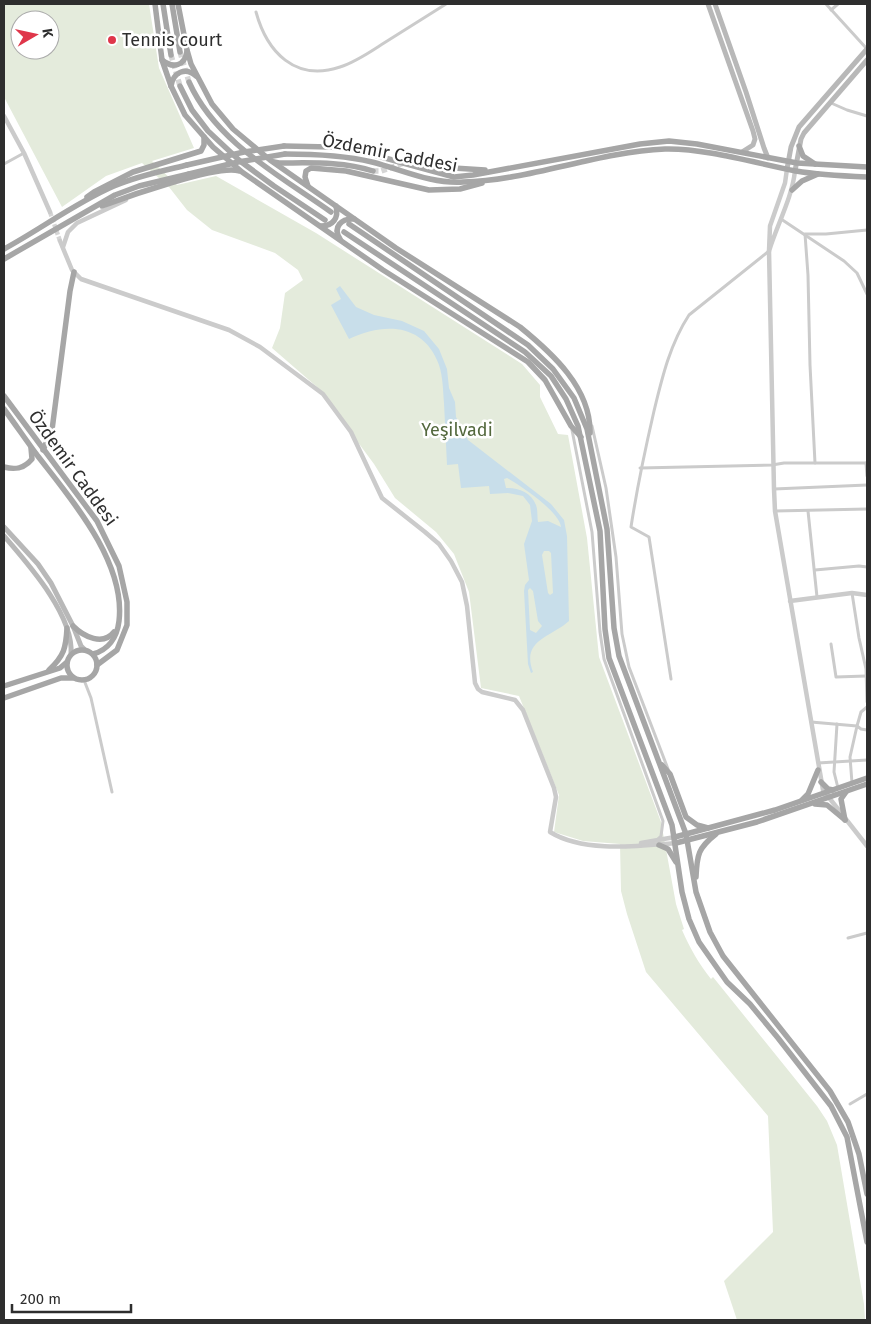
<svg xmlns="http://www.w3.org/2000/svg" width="871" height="1324" font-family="'Fira Sans',sans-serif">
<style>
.green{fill:#e4ebdc;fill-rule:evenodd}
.water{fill:#c8deea;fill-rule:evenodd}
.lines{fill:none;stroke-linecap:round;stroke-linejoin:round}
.tertiary-tunnel{stroke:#d5d5d5;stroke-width:4.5;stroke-dasharray:4.5 2;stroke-linecap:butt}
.primary-tunnel{stroke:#d5d5d5;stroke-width:5.5;stroke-dasharray:5.5 3;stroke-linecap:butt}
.minor{stroke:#cbcbcb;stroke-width:3}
.tertiary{stroke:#cbcbcb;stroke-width:4.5}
.secondary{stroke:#b8b8b8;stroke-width:5}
.primary{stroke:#a6a6a6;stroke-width:5.5}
.primary-bridge{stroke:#a6a6a6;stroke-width:5.5}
.poi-dot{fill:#df364a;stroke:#fff;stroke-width:2}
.labels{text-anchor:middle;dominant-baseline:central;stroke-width:5;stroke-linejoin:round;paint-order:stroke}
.poi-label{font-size:18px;fill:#2e2e2e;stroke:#fff;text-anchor:start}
.street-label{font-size:18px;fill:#2e2e2e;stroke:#fff}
.park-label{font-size:18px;fill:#53683d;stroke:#fff}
</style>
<rect width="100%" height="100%" fill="#fff"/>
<path class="green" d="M4,4H149L159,68L194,148L152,161L177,185L216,176L316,233L522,364L540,385V397L558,434L568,435L587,538L599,657L661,822L676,904L684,929L682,930C690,948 699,964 711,979L713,977L817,1106L827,1121L837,1145L864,1304L865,1320H737L724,1281L773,1232L768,1116L646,972L627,914L621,891L620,844L583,841L554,832L559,795L519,696L481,688L469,592L454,554L436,532L395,498L374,464L317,387L272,348L280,328L285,293L303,280L298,270L275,253L212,230L187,210L169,187L142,163L106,176L62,207L4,97ZM20,20H50V50H20Z"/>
<path class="water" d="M340,286L356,307L374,315L402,321L424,331L439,349L447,369L449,388L455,402L456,417L468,440L551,504L564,520L567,536L569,621C550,638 521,640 533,672L531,673L528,664L524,591L525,585L529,580L524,544L532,521L530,505L523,496L508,493L490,494L489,486L461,488L458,464L447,465C446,444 445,424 444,403C443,391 443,377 439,365C424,323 384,322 349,339L331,305L341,299L336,289ZM507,478C521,486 559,511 561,527L548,521L538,522C537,517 538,510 536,505C531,492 518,488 506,488L504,479ZM544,551H549L551,553L553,593L550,595L548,593L542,555ZM530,588L533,591L538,621L542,626L536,633L530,630L528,590Z"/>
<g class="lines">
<polyline class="tertiary-tunnel" points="50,212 60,241"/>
<g class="primary-tunnel">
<polyline points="180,52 189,82"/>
<polyline points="171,55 180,86"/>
<polyline points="373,171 381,171 404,163"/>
</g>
<g class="minor">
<polyline points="826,4 867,49"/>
<polyline points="831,10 838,4"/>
<path d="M256,12C267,52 295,82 340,67C356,62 370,52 384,43C405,30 425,17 446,4"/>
<polyline points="831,103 847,110 867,116"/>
<polyline points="4,164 24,153"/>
<polyline points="781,219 844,261 857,273 867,294"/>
<polyline points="592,426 606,488 616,557 622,634 629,667 668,769"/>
<polyline points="572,430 592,532 600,632 604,659 663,821 661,836 658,839"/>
<polyline points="815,463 810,365 808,275 805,234 826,234 867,230"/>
<polyline points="866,463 867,476"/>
<polyline points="640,468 772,465 784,463 867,463"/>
<polyline points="774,489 867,485"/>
<polyline points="775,511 867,509"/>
<polyline points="808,511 817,597"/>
<polyline points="815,570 859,566 867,567"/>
<polyline points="852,593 859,638 866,669 867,702"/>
<polyline points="831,644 836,677 866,676"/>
<path d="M671,679L649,537L631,527C637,488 645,450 654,411C662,378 670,344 689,315L769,251"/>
<polyline points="84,680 91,698 112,792"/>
<polyline points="867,707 861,712 857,726 861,729 867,730"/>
<polyline points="811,722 857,726 850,757 852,783"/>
<polyline points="837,724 834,772 838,788"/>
<polyline points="818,763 867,760"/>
<polyline points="848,938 867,933"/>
<polyline points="850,1104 867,1094"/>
</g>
<g class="tertiary">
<polyline points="4,116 24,153 50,212"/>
<path d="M787,169L785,183L770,226L769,251C777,225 792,198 795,171"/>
<path d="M60,241L72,270L81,279L229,330L260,347L323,394L351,432L382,498L425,532L439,544L451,561L462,582L467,606L475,683L478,689L482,692L515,700L523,710L554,788L556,797L550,832C584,853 637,846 676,843"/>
<polyline points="63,247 68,232 77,223 126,200"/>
<polyline points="769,251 774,489 775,511 823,790 867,846"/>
<polyline points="790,601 852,593 867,595"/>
<polyline points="641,843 675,837"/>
</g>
<g class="secondary">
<polyline points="708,4 753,131 755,139 753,145 742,152"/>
<polyline points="715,4 746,92 764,148 768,158"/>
<polyline points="787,169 791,147 799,127 867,49"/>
<polyline points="795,171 801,139 804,133 867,60"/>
<polyline points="4,527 38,564 51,583 73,626 81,646 85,650"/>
<path d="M4,536C28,564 74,615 71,654"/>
</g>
<g class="primary">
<polyline points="155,4 162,60 171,86 185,115 213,147 242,172 383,270 528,362 545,380 571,426 581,437"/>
<polyline points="163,4 171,55"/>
<polyline points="172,4 180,52"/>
<path d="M178,4L187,50L191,64L212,104L233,129L270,160L396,248L520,327C552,353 591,388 590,433"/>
<path d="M162,60C173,69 185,66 187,51"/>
<path d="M189,82C216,142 279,175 331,212"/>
<path d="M171,86C173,73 185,66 196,76"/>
<polyline points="180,86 192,110 208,131 240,161 274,186 325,220"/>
<polyline points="284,146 330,147 356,150 454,177 473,175 640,144 669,141 697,144 797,163 867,167"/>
<polyline points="799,146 803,156 815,164"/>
<path d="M285,154C314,154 343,155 372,162C403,170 431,184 463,182C532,180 596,152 665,149C705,148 755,163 796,171C819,175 843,176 867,177"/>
<path d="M274,162L279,163C311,163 342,161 373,171"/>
<polyline points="406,162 421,163 438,167 485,170"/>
<polyline points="308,186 305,177 306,171 311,168 346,171 429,190 460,189 482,183"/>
<polyline points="792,190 802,181 818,174"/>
<polyline points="87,197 94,192 133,172 201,151 204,145 204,137"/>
<path d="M102,206C126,197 219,164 239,171"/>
<polyline points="349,224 528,345 553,369 574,398 587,429 607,529 614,628 619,656 686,834 696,892 710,932 723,956 830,1091 848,1122 859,1154 867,1194"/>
<path d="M321,226C333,226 339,218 336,206"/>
<polyline points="344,232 525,352 551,376 566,399 578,426 600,531 605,629 609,658 672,825 682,892 689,919 699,942 727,982 750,1004 778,1038 831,1106 847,1137 867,1242"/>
<path d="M340,239C332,227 342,218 354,219"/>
<path d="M4,249C41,229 75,203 114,186C137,176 162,171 187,165"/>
<polyline points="4,259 115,195 139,186 189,174"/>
<polyline points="4,396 97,521 119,566 127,602 127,625 117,650 97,665"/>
<path d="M4,409C15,424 26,440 37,455C71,499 126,562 119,621C117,638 108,650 93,654"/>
<polyline points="43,450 52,430 70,291 74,272"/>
<path d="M4,467C15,470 24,469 32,459L31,448"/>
<path d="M73,626C84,637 103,646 114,632"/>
<circle cx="82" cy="665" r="15"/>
<path d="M49,670C64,656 66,648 67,628"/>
<polyline points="4,686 60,668 67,662"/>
<polyline points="4,698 61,678 73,678"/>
<polyline points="662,765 670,774 686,817 697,825 708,828"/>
<polyline points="821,782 828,789 833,790"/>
<polyline points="802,800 808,794 818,770"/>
<polyline points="815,804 827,805 845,820"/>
<polyline points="845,820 841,799 846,792"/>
<polyline points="675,837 775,810 867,778"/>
<polyline points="676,843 757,822 867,784"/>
<polyline points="659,845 668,849 676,862"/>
<path d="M696,877C697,855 698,848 716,834"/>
</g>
<g class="primary-bridge">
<polyline points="187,165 244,152 284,146"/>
<polyline points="189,174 238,162 285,154"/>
</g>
</g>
<circle class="poi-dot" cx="112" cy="40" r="5"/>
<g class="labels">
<g class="poi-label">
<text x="122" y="40">Tennis court</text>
</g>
<g class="street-label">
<text transform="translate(390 153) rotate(11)">Özdemir Caddesi</text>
<text transform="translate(73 468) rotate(54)">Özdemir Caddesi</text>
</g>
<g class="park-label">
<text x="457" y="430">Yeşilvadi</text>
</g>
</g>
<rect width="871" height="1324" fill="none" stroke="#2e2e2e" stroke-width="10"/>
<g transform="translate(35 35) rotate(81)"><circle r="24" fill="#ffffff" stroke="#ababab"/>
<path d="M0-4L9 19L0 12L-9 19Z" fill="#df364a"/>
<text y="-8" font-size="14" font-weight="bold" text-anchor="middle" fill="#2e2e2e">K</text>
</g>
<path d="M12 1304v8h119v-8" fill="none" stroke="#2e2e2e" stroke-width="2.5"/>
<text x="20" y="1304" font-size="15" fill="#2e2e2e" stroke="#ffffff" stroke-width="4" paint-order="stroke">200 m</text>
</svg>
